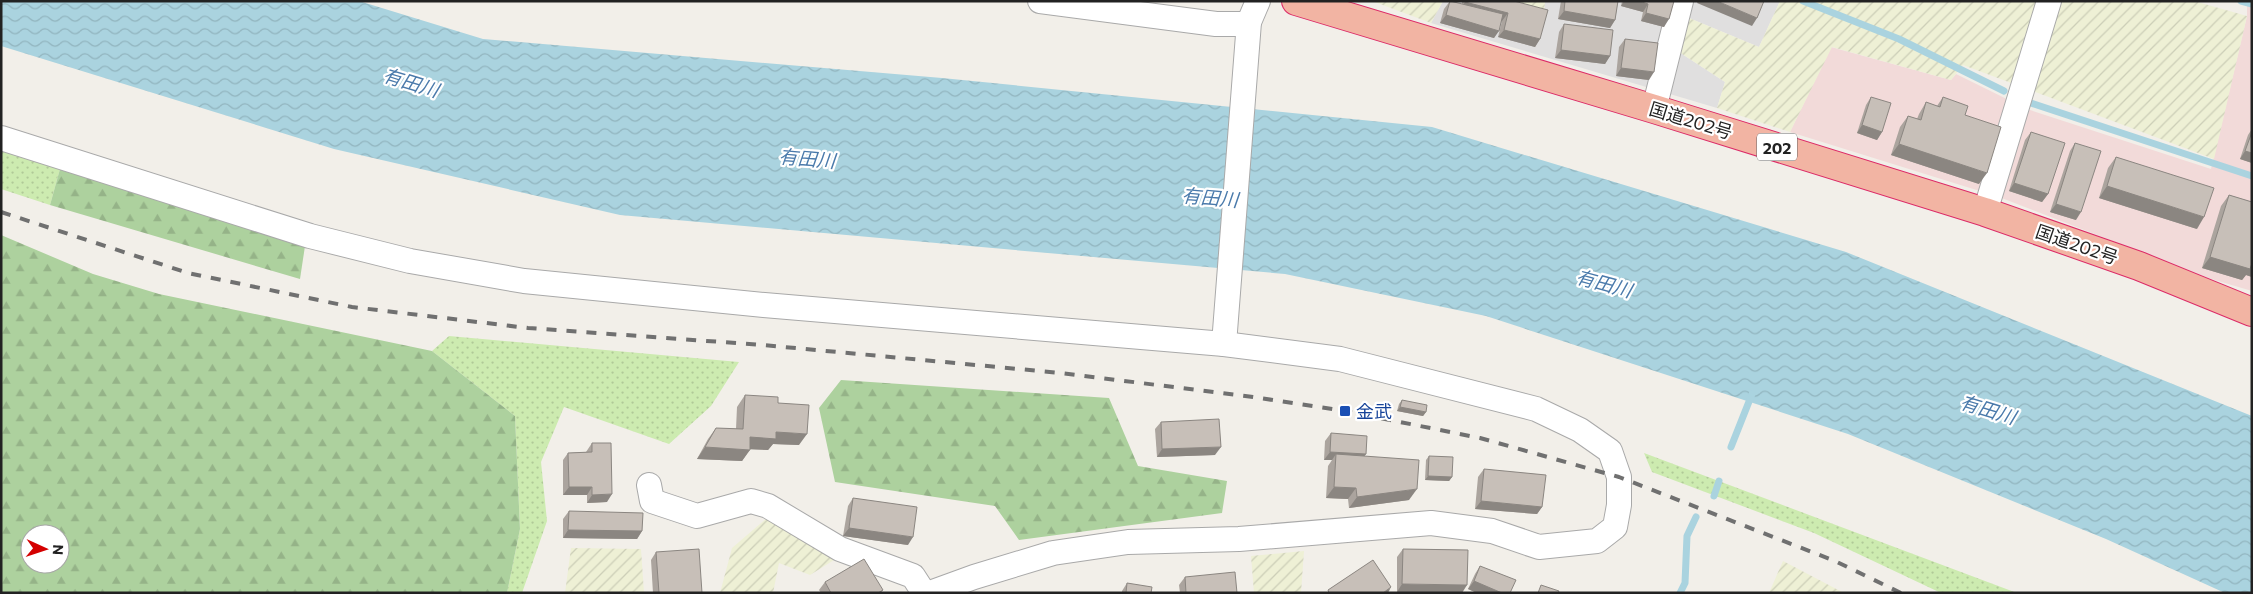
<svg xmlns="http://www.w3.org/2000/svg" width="2253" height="594" font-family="Commissioner,'Noto Sans JP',sans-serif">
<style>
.residential{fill:#e0dfdf}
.commercial{fill:#f2dad9}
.farmland{fill:url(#farmland-furrows)}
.grass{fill:url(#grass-dots)}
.forest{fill:url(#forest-firs);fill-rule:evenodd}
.water{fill:url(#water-waves)}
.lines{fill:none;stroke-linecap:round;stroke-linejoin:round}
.stream{stroke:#aad3df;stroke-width:7}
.minor-casing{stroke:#a9a9a9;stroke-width:26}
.trunk-casing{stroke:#dc2a67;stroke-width:30}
.minor{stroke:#fff;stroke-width:24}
.trunk{stroke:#f2b4a3;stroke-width:28}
.rail{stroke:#707070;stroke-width:4;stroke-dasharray:10 10;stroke-linecap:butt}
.wall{fill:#aba49e}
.shaded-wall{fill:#8b8681}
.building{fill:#c7bfb8;stroke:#8b8681}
.transit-dot{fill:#1a4fb4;stroke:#fff;stroke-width:2}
.labels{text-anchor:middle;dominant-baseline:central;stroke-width:4.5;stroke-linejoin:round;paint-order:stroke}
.shield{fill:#fff;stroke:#646464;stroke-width:1}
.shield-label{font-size:16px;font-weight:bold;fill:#222}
.street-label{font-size:18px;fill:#222;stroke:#fff}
.transit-label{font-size:18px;fill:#164399;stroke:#fff;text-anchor:start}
.water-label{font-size:19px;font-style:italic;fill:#4a7aab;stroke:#fff}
</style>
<defs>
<pattern id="farmland-furrows" width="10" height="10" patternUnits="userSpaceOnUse" patternTransform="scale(1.25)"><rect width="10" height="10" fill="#eef0d5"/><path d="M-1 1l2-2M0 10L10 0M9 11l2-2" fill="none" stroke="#ccceb7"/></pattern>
<pattern id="grass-dots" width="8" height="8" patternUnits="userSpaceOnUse" patternTransform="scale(1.25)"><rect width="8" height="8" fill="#cdebb0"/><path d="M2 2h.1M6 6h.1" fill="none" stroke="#b0c997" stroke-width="1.8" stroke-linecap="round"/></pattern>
<pattern id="forest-firs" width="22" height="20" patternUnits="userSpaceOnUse" patternTransform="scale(1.25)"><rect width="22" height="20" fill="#add19e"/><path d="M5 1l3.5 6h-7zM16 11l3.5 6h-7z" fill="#95b388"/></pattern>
<pattern id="water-waves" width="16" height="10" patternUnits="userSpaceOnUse" patternTransform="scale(1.25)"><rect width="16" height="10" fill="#aad3df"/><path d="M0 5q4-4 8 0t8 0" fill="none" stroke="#92b5bf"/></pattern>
</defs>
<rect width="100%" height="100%" fill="#f2efe9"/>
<polygon class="residential" points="1443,1 1501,1 1544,13 1545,1 1780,1 1759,47 1689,18 1679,52 1725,82 1717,108 1431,23"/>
<polygon class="commercial" points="2247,1 2252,1 2252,291 2208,278 1999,197 1790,132 1831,47 1951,80 1956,74 2027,109 2211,169 2247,16"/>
<g class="farmland">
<polygon points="1372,1 1443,1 1431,23"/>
<polygon points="1501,1 1545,1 1544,13"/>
<polygon points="1780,1 2194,1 2247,16 2214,159 1963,65 1951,80 1832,47 1790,132 1717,108 1725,82 1679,52 1689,18 1759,47"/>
<polygon points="768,517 834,560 810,575 779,563 773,593 720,593 732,548"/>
<polygon points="571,548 641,549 644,593 565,593"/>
<polygon points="1304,551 1301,593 1254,593 1251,556"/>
<polygon points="1783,561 1844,593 1769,593"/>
</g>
<g class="grass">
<polygon points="1,151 60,169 50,205 1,189"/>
<polygon points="449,336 739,362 711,406 669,444 564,407 541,462 547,521 522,593 507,593 520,529 515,416 432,351"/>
<polygon points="1644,453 2017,593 1941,593 1814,533 1652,472"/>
</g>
<g class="forest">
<polygon points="60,169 305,246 300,279 50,205"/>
<path d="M1,235L93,274L159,294L432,351L515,416L520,529L507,593H1ZM30,534H60V564H30Z"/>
<polygon points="841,380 1109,398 1138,466 1227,481 1222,513 1019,540 995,506 835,482 819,408"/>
</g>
<polygon class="water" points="1,1 359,1 483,39 942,78 1432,127 1846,252 2252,416 2252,593 2225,593 2106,539 1848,434 1486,316 1285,274 620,215 334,149 1,46"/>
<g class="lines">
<g class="stream">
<polyline points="1803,1 1899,39 2004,91"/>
<polyline points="2241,1 2252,4"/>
<polyline points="2028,102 2252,176"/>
<polyline points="1731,447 1752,394"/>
<polyline points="1714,496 1719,481"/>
<polyline points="1680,593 1685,583 1687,536 1696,517"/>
</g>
<g class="minor-casing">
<g id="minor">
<polyline points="1040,1 1216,24 1242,24 1249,22"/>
<polyline points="1654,109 1681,1"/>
<polyline points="1,138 310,236 410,261 524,281 764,305 1224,344 1340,359 1536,409 1580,430 1610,451 1619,477 1619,505 1615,527 1597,541 1539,547 1492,531 1431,523 1239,539 1128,542 1053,553 974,577 930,593"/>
<polyline points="1985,212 2049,1"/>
<polyline points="1224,344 1249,22 1258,1"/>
<polyline points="649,485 652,501 697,516 751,501 768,506 840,549 913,576 924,593"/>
</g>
</g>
<g class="trunk-casing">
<polyline id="trunk" points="1296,1 1654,109 1985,212 2139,266 2252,312"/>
</g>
<use href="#minor" class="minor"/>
<use href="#trunk" class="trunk"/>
<polyline class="rail" points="1,212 188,273 352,307 528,328 763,345 1061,373 1253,397 1345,411 1480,438 1619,477 1835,561 1901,593"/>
</g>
<g class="wall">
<polygon points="1450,1 1462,4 1462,1 1514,1 1540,39 1535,47 1498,37 1502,21 1494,38 1440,23 1444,9"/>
<polygon points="1561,1 1618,1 1615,20 1610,28 1558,19"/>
<polygon points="1622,1 1674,1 1664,27 1641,21 1643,12 1621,6"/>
<polygon points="1564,24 1610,56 1605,64 1555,58 1559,32"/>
<polygon points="1625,39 1649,80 1616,76 1619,47"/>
<polygon points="1871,97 1882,132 1877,140 1857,133 1866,105"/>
<polygon points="1943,97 1965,115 1979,184 1891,155 1900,127 1908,116 1917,119 1919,114 1926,102 1937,106"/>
<polygon points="2252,129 2252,163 2240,159 2248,135"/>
<polygon points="2031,132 2048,194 2042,202 2009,191 2025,140"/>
<polygon points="2075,143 2076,220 2050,212 2070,151"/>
<polygon points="2116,157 2197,229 2099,198 2108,168"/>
<polygon points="2229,195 2252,202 2252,277 2246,275 2242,280 2202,268 2221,206"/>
<polygon points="745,395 778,403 799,445 773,444 768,450 750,449 742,461 697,459 708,439 716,428 736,429 737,407"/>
<polygon points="1402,400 1426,412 1423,416 1397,411 1399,404"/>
<polygon points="1161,422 1215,455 1157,457 1155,429"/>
<polygon points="1331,433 1366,454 1364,456 1409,500 1349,508 1348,499 1326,498 1328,466 1332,460 1324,460 1325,441"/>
<polygon points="592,443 607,502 587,503 587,495 563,495 563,460 568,453 586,452"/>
<polygon points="1429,456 1452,477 1449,481 1425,480 1426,460"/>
<polygon points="1484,469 1542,507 1537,514 1475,509 1478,477"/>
<polygon points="853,498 908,545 843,536 848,506"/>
<polygon points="569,511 642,531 637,539 563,538 563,519"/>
<polygon points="1403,549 1468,550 1397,592 1397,557"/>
<polygon points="656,552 702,593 653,593 651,560"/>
<polygon points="1480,566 1510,593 1477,593 1468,589 1475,574"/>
<polygon points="1185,577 1237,593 1180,593 1179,585"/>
<polygon points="825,582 883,590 881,593 821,593 819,590"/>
<polygon points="1127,583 1151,593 1122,593 1122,591"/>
</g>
<g class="shaded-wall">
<polygon points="1624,1 1639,1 1648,4 1643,12 1621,6"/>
<polygon points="1698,1 1717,1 1757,18 1752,26 1697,3"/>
<polygon points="1465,2 1508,13 1502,21 1460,10"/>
<polygon points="1564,11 1615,20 1610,28 1558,19"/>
<polygon points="1646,13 1669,19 1664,27 1641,21"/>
<polygon points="1446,15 1499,31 1494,38 1440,23"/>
<polygon points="1504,30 1540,39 1535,47 1498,37"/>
<polygon points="1561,50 1610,56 1605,64 1555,58"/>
<polygon points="1621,68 1654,72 1649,80 1616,76"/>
<polygon points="1862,125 1882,132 1877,140 1857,133"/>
<polygon points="1899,144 1987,173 1979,184 1891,155"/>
<polygon points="2245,151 2252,153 2252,163 2240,159"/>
<polygon points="2014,183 2048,194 2042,202 2009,191"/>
<polygon points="2107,186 2204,217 2197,229 2099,198"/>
<polygon points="2056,204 2081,212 2076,220 2050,212"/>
<polygon points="2210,257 2252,263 2252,277 2246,275 2242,280 2202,268"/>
<polygon points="1400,407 1426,412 1423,416 1397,411"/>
<polygon points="776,432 807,434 799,445 773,444 768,450 743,449 750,437"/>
<polygon points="705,447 750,450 742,461 697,459"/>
<polygon points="1221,447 1215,455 1157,457 1162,449"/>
<polygon points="1330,452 1366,454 1360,462 1336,454 1332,460 1324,460"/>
<polygon points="1428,476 1452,477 1449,481 1425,480"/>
<polygon points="569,487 592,487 587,495 563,495"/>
<polygon points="1334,487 1356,488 1348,499 1326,498"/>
<polygon points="1417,489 1409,500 1349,508 1357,497"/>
<polygon points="612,494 607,502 587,503 592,495"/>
<polygon points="1481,501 1542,507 1537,514 1475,509"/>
<polygon points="849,528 913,537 908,545 843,536"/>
<polygon points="568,530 642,531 637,539 563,538"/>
<polygon points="1474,581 1502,593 1477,593 1468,589"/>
<polygon points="1402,584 1467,585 1462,593 1397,592"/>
<polygon points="1391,587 1388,593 1383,593"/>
</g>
<g class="building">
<polygon points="1450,1 1503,14 1499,31 1446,15"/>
<polygon points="1466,1 1514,1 1548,10 1540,39 1504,30 1508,13 1465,2"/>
<polygon points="1565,1 1618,1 1615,20 1564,11"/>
<polygon points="1639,1 1674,1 1669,19 1646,13 1648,4"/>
<polygon points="1717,1 1764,1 1757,18"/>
<polygon points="1564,24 1613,30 1610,56 1561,50"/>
<polygon points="1625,39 1658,43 1654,72 1621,68"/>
<polygon points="1871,97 1891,103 1882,132 1862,125"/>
<polygon points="1943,97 1968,106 1965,115 2001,127 1987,173 1899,144 1908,116 1921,120 1926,102 1940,107"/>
<polygon points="2031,132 2065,143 2048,194 2014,183"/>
<polygon points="2252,132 2252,153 2245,151"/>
<polygon points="2075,143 2101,151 2081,212 2056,204"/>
<polygon points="2116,157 2214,188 2204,217 2107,186"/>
<polygon points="2229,195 2252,202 2252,263 2250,269 2210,257"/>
<polygon points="745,395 778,397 778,403 809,405 807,434 776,432 776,439 750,437 750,450 705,447 716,428 743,429"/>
<polygon points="1402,400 1427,405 1426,412 1400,407"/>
<polygon points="1219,419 1221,447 1162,449 1161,422"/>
<polygon points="1331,433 1367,436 1366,454 1330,452"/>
<polygon points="592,443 611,443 612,494 592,495 592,487 569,487 568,453 592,452"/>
<polygon points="1336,454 1419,460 1417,489 1357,497 1356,488 1334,487"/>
<polygon points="1429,456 1453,457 1452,477 1428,476"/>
<polygon points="1484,469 1546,475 1542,507 1481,501"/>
<polygon points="853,498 917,507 913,537 849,528"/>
<polygon points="569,511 643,513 642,531 568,530"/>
<polygon points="699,549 702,593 659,593 656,552"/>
<polygon points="1403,549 1468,550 1467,585 1402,584"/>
<polygon points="864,559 883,590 878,593 831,593 825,582"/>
<polygon points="1373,560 1391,587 1383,593 1329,593 1328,590"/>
<polygon points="1480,566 1516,580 1510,593 1502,593 1474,581"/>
<polygon points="1235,572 1237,593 1186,593 1185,577"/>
<polygon points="1127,583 1152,587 1151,593 1126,593"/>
<polygon points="1541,585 1559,591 1558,593 1538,593"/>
</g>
<rect class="transit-dot" x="1339" y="405" width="12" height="12" rx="2.5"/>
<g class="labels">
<rect class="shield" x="1757" y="133.5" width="40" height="27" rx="4"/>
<g class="shield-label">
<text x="1777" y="147">202</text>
</g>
<g class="street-label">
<text transform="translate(1691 120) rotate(17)">国道202号</text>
<text transform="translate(2077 244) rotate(19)">国道202号</text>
</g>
<g class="transit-label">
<text x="1356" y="411">金武</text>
</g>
<g class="water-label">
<text transform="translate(411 82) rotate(17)">有田川</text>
<text transform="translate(807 158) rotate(5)">有田川</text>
<text transform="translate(1210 197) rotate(5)">有田川</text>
<text transform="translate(1604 283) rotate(15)">有田川</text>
<text transform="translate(1988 409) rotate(17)">有田川</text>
</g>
</g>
<rect width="2253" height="594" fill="none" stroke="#222222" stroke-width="5"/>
<g transform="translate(45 549) rotate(93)"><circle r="24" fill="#ffffff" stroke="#a7a7a7"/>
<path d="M0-4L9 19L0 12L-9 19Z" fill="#d40000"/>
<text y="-8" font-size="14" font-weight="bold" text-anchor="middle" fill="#222222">N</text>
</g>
</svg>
